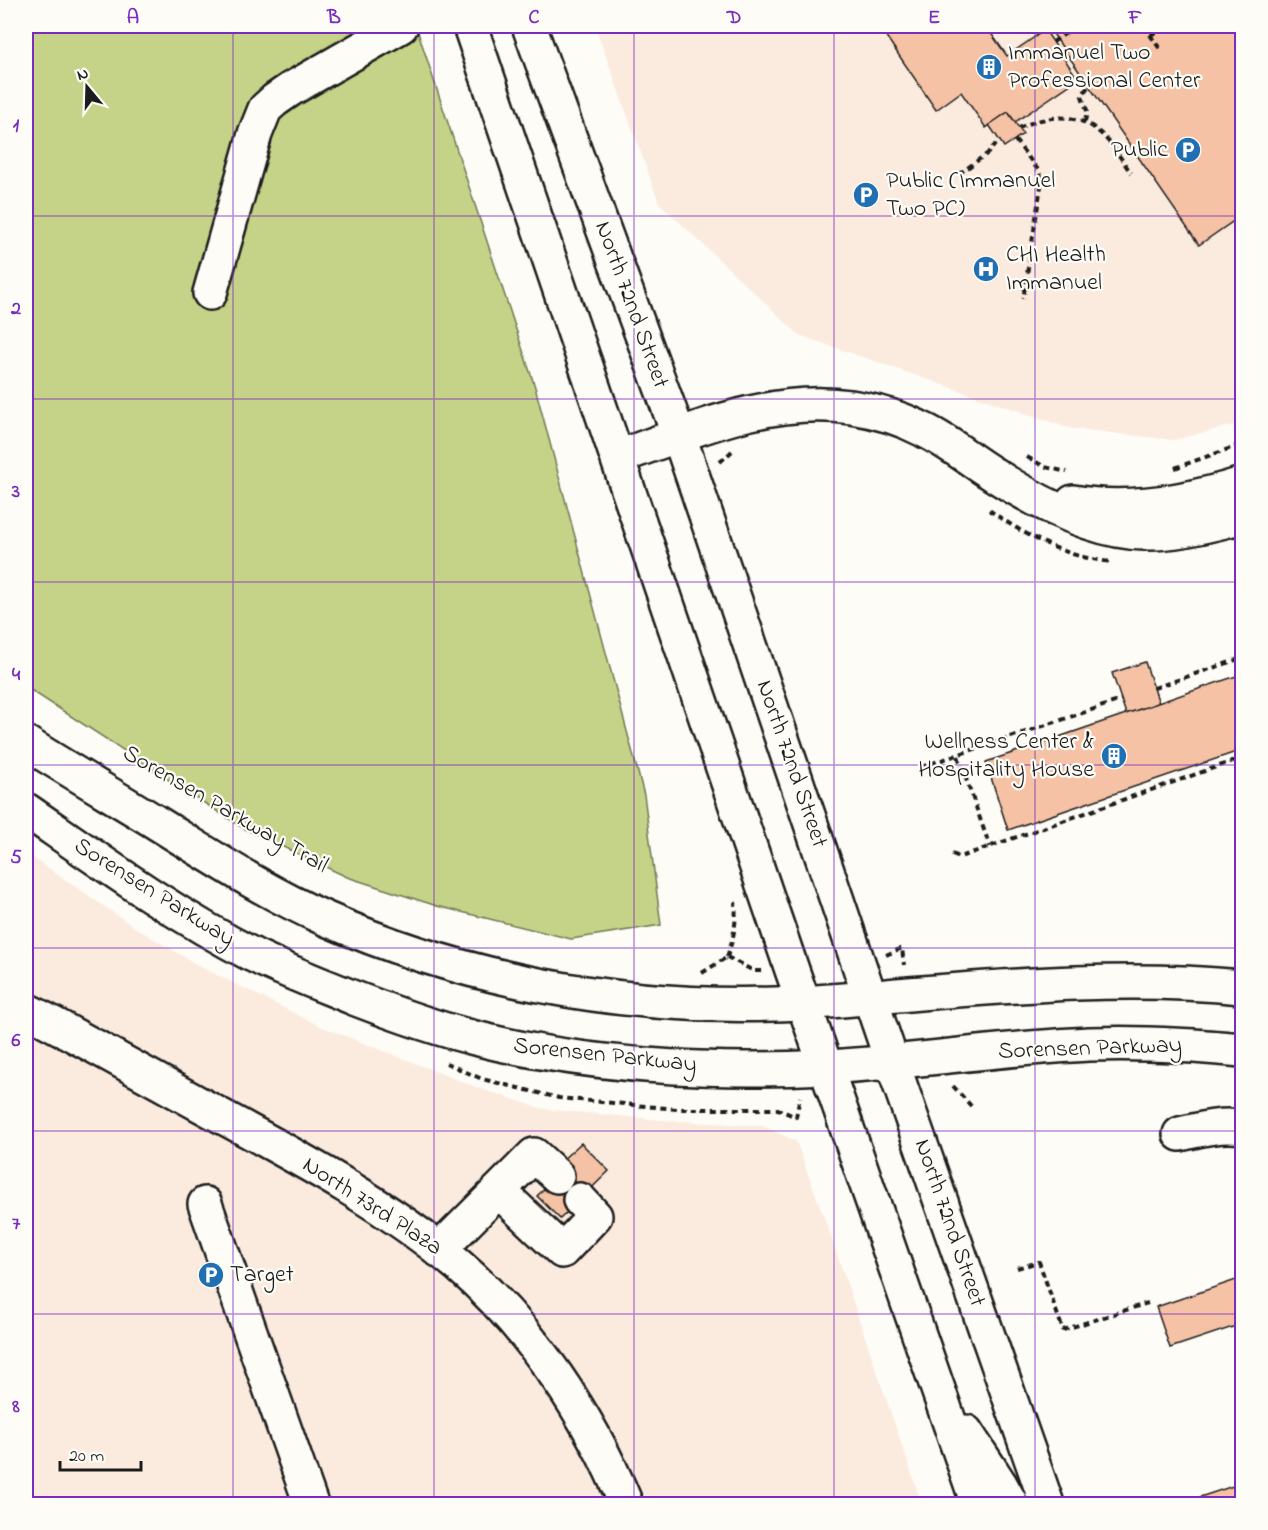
<svg xmlns="http://www.w3.org/2000/svg" width="1268" height="1530" font-family="'Indie Flower',sans-serif">
<style>
.built{fill:#fbebde}
.green{fill:#c4d387;stroke:#707852;stroke-width:1.5}
.building{fill:#f5c2a5;stroke:#1c1c1c;stroke-width:1.5}
.lines{fill:none;stroke-linecap:round;stroke-linejoin:round}
.minor-casing{stroke:#1c1c1c;stroke-width:38}
.major-casing{stroke:#1c1c1c;stroke-width:38}
.path{stroke:#1c1c1c;stroke-width:4;stroke-dasharray:6 4.5;stroke-linecap:butt}
.minor{stroke:#fdfcf7;stroke-width:33}
.major{stroke:#fdfcf7;stroke-width:33}
.grid{fill:none;stroke:#7b2cbf;stroke-width:1.5;stroke-opacity:0.55}
.labels{text-anchor:middle;dominant-baseline:central;stroke-width:4.5;stroke-linejoin:round;paint-order:stroke}
.poi-label{font-size:24px;fill:#1c1c1c;stroke:#fdfcf7;text-anchor:start}
.street-label{font-size:24px;fill:#1c1c1c;stroke:#fdfcf7}
.neatline{fill:none;stroke:#7b2cbf;stroke-width:2}
.grid-label{font-size:20px;text-anchor:middle;font-weight:bold;fill:#7b2cbf}
</style>
<rect width="100%" height="100%" fill="#fdfcf7"/>
<filter id="ink" filterUnits="userSpaceOnUse"><feTurbulence type="fractalNoise" baseFrequency=".0167" numOctaves="2"/><feDisplacementMap in="SourceGraphic" scale="12" xChannelSelector="R" yChannelSelector="G"/><feConvolveMatrix kernelMatrix="1 2 1 2 8 2 1 2 1" color-interpolation-filters="sRGB"/></filter>
<g filter="url(#ink)">
<g class="built">
<polygon points="595,26 1242,26 1242,423 1174,440 1068,428 799,335 659,203"/>
<polygon points="26,853 139,930 201,967 320,1026 478,1088 543,1109 662,1120 763,1126 796,1141 829,1231 922,1504 26,1504"/>
</g>
<polygon class="green" points="26,26 416,26 535,387 644,795 661,925 571,939 437,906 347,877 243,828 26,687"/>
<g class="building">
<polygon points="879,26 986,26 1007,56 1045,30 1078,79 1015,122 1008,112 986,128 961,92 936,110"/>
<polygon points="1052,26 1242,26 1242,215 1199,245 1049,28"/>
<polygon points="1008,112 1023,134 1004,147 989,125"/>
<polygon points="1145,662 1159,703 1126,714 1112,673"/>
<polygon points="1242,674 1242,750 1008,830 986,762"/>
<polygon points="581,1143 609,1171 560,1219 537,1196 567,1166 562,1160"/>
<polygon points="1242,1278 1242,1324 1170,1348 1156,1307"/>
<polygon points="1242,1483 1242,1504 1202,1504 1200,1497"/>
</g>
<g class="lines">
<g class="minor-casing">
<g id="minor">
<polyline points="210,293 255,134 265,109 275,100 291,89 401,26"/>
<path d="M618,457C692,431 770,395 851,407C877,411 901,418 924,430C949,442 970,460 993,474C1035,501 1093,532 1144,533C1178,534 1210,524 1242,517"/>
<path d="M1073,502C1130,512 1188,501 1242,484"/>
<path d="M26,1010C49,1021 71,1034 94,1046C130,1066 165,1085 201,1105C289,1153 381,1200 458,1265C532,1329 589,1415 626,1504"/>
<path d="M1180,1134C1201,1129 1221,1124 1242,1127"/>
<polyline points="499,1191 562,1251 595,1216 580,1200"/>
<polyline points="205,1204 311,1504"/>
<polyline points="439,1250 534,1155 557,1176"/>
</g>
</g>
<g class="major-casing">
<g id="major">
<polyline points="470,26 792,970 978,1504"/>
<polyline points="529,26 679,436 892,1062 1047,1504"/>
<path d="M26,743C69,770 113,796 157,823C212,857 265,892 324,918C465,980 621,1009 775,1004C820,1003 864,998 909,994C1020,985 1132,976 1242,987"/>
<path d="M26,810C100,861 173,914 253,955C286,971 320,984 354,998C393,1013 434,1028 475,1038C584,1066 714,1073 826,1067C914,1062 1001,1048 1089,1044C1140,1042 1191,1045 1242,1050"/>
<polyline points="966,1432 1000,1484 1011,1504"/>
</g>
</g>
<g class="path">
<polyline points="1144,26 1160,49"/>
<polyline points="1151,35 1163,27 1162,26"/>
<polyline points="1053,42 1076,26"/>
<polyline points="1085,122 1087,111 1082,96 1089,85"/>
<path d="M1019,128C1044,116 1076,111 1099,132C1111,142 1122,160 1131,173"/>
<polyline points="1015,140 1039,171 1042,180 1023,299"/>
<polyline points="959,174 988,153 999,140"/>
<polyline points="1027,457 1045,467 1067,472"/>
<polyline points="720,462 730,453 732,451"/>
<polyline points="1175,468 1242,444"/>
<path d="M989,510C1026,536 1066,558 1113,562"/>
<polyline points="1154,688 1242,658"/>
<polyline points="958,756 990,847"/>
<polyline points="921,767 1121,700"/>
<polyline points="952,854 960,857 1242,758"/>
<polyline points="886,955 902,948 904,965"/>
<path d="M727,957C734,936 737,923 735,902"/>
<polyline points="727,957 754,971 762,971"/>
<polyline points="702,973 727,957"/>
<polyline points="446,1063 482,1079 559,1098 677,1109 778,1109 796,1117 800,1097"/>
<polyline points="953,1086 972,1107"/>
<polyline points="1017,1268 1039,1262 1063,1330 1148,1303"/>
</g>
<use href="#minor" class="minor"/>
<use href="#major" class="major"/>
</g>
</g>
<path class="grid" d="M233,26V1504M434,26V1504M634,26V1504M834,26V1504M1035,26V1504M26,216H1242M26,399H1242M26,582H1242M26,765H1242M26,948H1242M26,1131H1242M26,1314H1242"/>
<defs>
<g id="building-disc" transform="scale(1.35)"><circle r="9.5" fill="#1f6fb2" stroke="#fdfcf7"/><path d="M-4-6H4V6H1V3H-1V6H-4ZM-2.5-4.3h1.7v1.8h-1.7ZM.8-4.3h1.7v1.8H.8ZM-2.5-1h1.7V.8h-1.7ZM.8-1h1.7V.8H.8Z" fill="#fff"/></g>
<g id="parking-disc" transform="scale(1.35)"><circle r="9.5" fill="#1f6fb2" stroke="#fdfcf7"/><path d="M-3.5-5.5H1a3.5 3.5 0 0 1 0 7H-1V5.5H-3.5ZM-1-3.4V-.6H.8a1.4 1.4 0 0 0 0-2.8Z" fill="#fff"/></g>
<g id="hospital-disc" transform="scale(1.35)"><circle r="9.5" fill="#1f6fb2" stroke="#fdfcf7"/><path d="M-5-5h3v3.5h4V-5h3V5h-3V1.5h-4V5h-3Z" fill="#fff"/></g>
</defs>
<g fill-rule="evenodd">
<use href="#building-disc" x="989" y="67"/>
<use href="#parking-disc" x="1188" y="150"/>
<use href="#parking-disc" x="866" y="195"/>
<use href="#hospital-disc" x="986" y="269"/>
<use href="#building-disc" x="1114" y="756"/>
<use href="#parking-disc" x="211" y="1275"/>
</g>
<g class="labels">
<g class="poi-label">
<text x="1008" y="53">Immanuel Two<tspan x="1008" dy="28">Professional Center</tspan></text>
<text x="1168" y="150" text-anchor="end">Public</text>
<text x="886" y="181">Public (Immanuel<tspan x="886" dy="28">Two PC)</tspan></text>
<text x="1006" y="255">CHI Health<tspan x="1006" dy="28">Immanuel</tspan></text>
<text x="1094" y="742" text-anchor="end">Wellness Center &amp;<tspan x="1094" dy="28">Hospitality House</tspan></text>
<text x="230" y="1275">Target</text>
</g>
<g class="street-label">
<text transform="translate(631 305) rotate(70)">North 72nd Street</text>
<text transform="translate(791 764) rotate(71)">North 72nd Street</text>
<text transform="translate(225 810) rotate(30)">Sorensen Parkway Trail</text>
<text transform="translate(154 893) rotate(32)">Sorensen Parkway</text>
<text transform="translate(1090 1049) rotate(-2)">Sorensen Parkway</text>
<text transform="translate(605 1056) rotate(6)">Sorensen Parkway</text>
<text transform="translate(372 1207) rotate(33)">North 73rd Plaza</text>
<text transform="translate(949 1223) rotate(71)">North 72nd Street</text>
</g>
</g>
<rect width="1268" height="1530" fill="none" stroke="#fdfcf7" stroke-width="66"/>
<g transform="translate(87 87) rotate(341)" stroke="#fdfcf7" stroke-width="4.5" paint-order="stroke">
<path d="M0-4.5L10 22L0 15L-10 22Z" fill="#1c1c1c"/>
<text y="-9" font-size="16" font-weight="bold" text-anchor="middle" fill="#1c1c1c">N</text>
</g>
<path d="M60 1461v9h81v-9" fill="none" stroke="#1c1c1c" stroke-width="3"/>
<text x="69" y="1461" font-size="18" fill="#1c1c1c" stroke="#fdfcf7" stroke-width="4.5" paint-order="stroke">20 m</text>
<rect x="33" y="33" width="1202" height="1464" class="neatline"/>
<g class="grid-label">
<text x="133" y="23">A</text>
<text x="334" y="23">B</text>
<text x="534" y="23">C</text>
<text x="734" y="23">D</text>
<text x="934" y="23">E</text>
<text x="1135" y="23">F</text>
<text x="16" y="131">1</text>
<text x="16" y="314">2</text>
<text x="16" y="497">3</text>
<text x="16" y="680">4</text>
<text x="16" y="863">5</text>
<text x="16" y="1046">6</text>
<text x="16" y="1229">7</text>
<text x="16" y="1412">8</text>
</g>
</svg>
